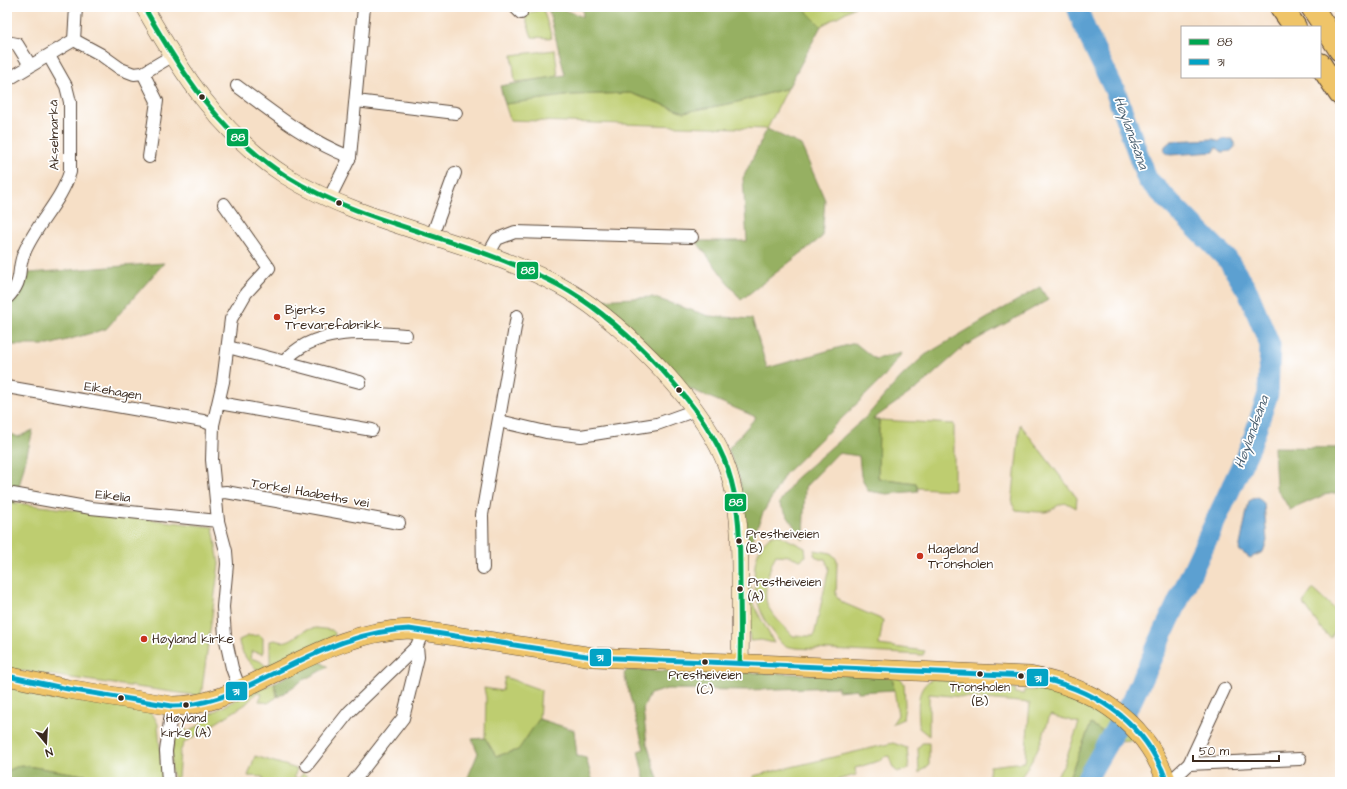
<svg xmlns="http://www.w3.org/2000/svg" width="1347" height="789" font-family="'Architects Daughter',sans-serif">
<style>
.green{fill:#becd6f;stroke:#7c7c46}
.forest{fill:#96b062;stroke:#686d40}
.water{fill:#5ca0d1;stroke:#4c6578}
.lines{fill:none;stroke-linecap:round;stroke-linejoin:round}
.river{stroke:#5ca0d1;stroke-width:21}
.street-casing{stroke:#574537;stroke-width:14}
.secondary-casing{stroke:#574537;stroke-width:18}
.primary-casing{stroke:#574537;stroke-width:20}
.highway-casing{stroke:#574537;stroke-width:24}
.street{stroke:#fff;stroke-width:12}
.secondary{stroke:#f9e7c3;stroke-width:17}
.primary{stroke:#efc469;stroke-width:19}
.highway{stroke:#efc469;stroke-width:22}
.bus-1-casing{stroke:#fff;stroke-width:8}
.bus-2-casing{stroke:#fff;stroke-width:8}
.bus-1{stroke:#00a651;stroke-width:5}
.bus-2{stroke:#03a3c5;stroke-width:5}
.bus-dot{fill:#3b2a1e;stroke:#fff;stroke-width:1.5}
.poi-dot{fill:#c8321e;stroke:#fff;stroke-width:1.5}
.labels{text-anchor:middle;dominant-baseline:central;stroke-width:3.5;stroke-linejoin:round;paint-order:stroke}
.bus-label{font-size:12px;fill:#3b2a1e;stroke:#fff}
.street-label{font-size:13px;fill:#3b2a1e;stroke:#fff}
.poi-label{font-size:13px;fill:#3b2a1e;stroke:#fff;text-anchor:start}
.water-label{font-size:14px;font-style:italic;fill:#4a5f6f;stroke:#fff}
.line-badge{stroke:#fff;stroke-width:1.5}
.badge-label{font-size:11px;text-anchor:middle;font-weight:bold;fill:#fff}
</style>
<rect width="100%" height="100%" fill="#fff"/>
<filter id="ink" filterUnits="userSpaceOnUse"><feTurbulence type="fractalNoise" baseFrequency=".025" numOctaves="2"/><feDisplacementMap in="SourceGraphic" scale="8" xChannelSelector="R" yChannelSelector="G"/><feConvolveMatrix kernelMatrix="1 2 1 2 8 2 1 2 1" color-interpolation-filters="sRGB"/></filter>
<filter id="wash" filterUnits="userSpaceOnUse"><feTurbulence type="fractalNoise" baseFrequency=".012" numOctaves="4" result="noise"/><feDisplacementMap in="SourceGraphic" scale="16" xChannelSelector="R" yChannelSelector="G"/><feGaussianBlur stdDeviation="0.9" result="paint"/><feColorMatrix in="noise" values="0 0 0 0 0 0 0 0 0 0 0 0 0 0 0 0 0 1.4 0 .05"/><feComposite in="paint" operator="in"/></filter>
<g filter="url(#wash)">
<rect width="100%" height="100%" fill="#f6dfc6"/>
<g class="green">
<polygon points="802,7 855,7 821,26"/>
<polygon points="543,9 552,38 532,37 524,14"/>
<polygon points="555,50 558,77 515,82 512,55"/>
<polygon points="788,88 767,129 510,120 505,104 572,95 630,93 684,112 734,103"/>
<polygon points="879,420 954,424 954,490 918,488 916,483 878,478"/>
<path d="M1020,424L1077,498L1076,508C1059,496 1057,511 1045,512C1035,512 1025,511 1016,510L1012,504Z"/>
<polygon points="7,502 213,527 219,564 201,696 7,669"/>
<path d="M772,535H779L805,548L806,556L800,560L790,556L776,555C769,566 763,591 767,604C771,615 785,627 793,636H814L829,568L825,559H819L814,555L815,550L831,553L837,560L836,596L841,602L883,620L879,645L925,651L923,655L795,648C792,647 788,647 786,646C780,644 777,638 774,633C771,629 767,625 765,620C752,597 747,551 772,535Z"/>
<polygon points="751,586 753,604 774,643 761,640 750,641 748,619 748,587"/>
<polygon points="1313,589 1340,614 1340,623 1331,638 1322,630 1303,603"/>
<path d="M316,628L332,630L335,633L334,639L259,671C250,665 239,651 239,640L248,636L260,635L263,638V654L252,651L250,658L260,661L266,666L270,664V641L275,640C287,645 294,637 304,631C307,629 312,629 316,628Z"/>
<polygon points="892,676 898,677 904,683 905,705 903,719 892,724 898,715"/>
<polygon points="505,677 541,690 539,719 519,750 496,756 485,738 486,698 484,688 502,691"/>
<path d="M932,679L964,681L1016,689L1015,693L1024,694V690H1060L1096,707L1126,730L1133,740L1117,741L1091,724L1067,782H1053L1064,765L1079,723L1050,715C1042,740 1034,762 1017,782H988L990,766L1025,762L1030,703L929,694V736L919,728C919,708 914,690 932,679Z"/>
<path d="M274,683L277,697L268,703L259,701L262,694L257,692L246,704L184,743L180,752L178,777L174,779C169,770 171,743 177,734C179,732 182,729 184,727L188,732L201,724L200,719L245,695Z"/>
<path d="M7,686L35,694L139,707C149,711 154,714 158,724L163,782L109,779L21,765L7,771Z"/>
<polygon points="893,743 907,748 909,769 898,772 893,768 889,756 883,757 882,760 855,768 856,775 829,782 755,781 753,776"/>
<polygon points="922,743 929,743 929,765 919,773 918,748"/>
<polygon points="255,756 297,769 294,777 299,779 303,773 314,782 263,782 263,777 248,776"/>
</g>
<g class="forest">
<polygon points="548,7 557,7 583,17 582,7 802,7 821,26 788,88 734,103 684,112 630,93 572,95 505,104 500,86 565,75"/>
<polygon points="767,129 801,145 825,200 822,237 741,300 696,241 747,241 743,178"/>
<polygon points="164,263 106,329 49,345 7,345 7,294 29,273"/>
<polygon points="1040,287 1048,300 965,346 920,386 873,419 879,420 878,478 916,483 918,491 887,494 868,491 861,476 859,456 838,453 805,487 803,540 779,503 796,478 866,417 901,377 925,355"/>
<polygon points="652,297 709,316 752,319 767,368 855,343 875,359 902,353 882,379 785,474 763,513 750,544 744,525 740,481 728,449 756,417 683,386 598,300"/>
<polygon points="33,430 15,503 7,502 7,432 18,437"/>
<polygon points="1274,447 1340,448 1340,492 1324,495 1290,510 1276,487"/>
<polygon points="318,660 328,667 303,680 278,697 274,683"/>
<polygon points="627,670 892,676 894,690 858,692 857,689 838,691 838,687 747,690 667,689 650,694 643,709 647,744 659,782 645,782 638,751 644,749 624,674"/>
<polygon points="539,719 574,730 577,756 586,758 593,782 466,782 478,753 472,739 485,738 496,756 518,750"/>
<polygon points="1091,724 1117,741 1093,782 1067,782"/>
<polygon points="21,765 109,779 151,782 7,782 7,771"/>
</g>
<g class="water">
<polygon points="1214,139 1219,142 1221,139 1233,139 1235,147 1231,151 1222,152 1216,147 1214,152 1170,155 1164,152 1165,146 1171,141"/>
<polygon points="1257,497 1264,503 1267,541 1263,552 1250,558 1239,550 1249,501"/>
</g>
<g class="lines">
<polyline class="river" points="1077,7 1086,31 1116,93 1147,179 1228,260 1248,292 1270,345 1268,394 1251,445 1132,700 1085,782"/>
</g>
</g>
<g filter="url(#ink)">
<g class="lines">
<g class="street-casing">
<g id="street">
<polyline points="515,7 521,13"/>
<polyline points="74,40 76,7"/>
<polyline points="7,42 17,44 30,65"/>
<polyline points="143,73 157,101 149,157"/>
<polyline points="7,80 74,40 100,54 121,69 134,74 143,73 172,56"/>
<path d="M237,86C272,112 308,141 350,157"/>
<polyline points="356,101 456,113"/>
<polyline points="329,199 350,157 364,7"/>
<polyline points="224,204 269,268 246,293 231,319 223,382 213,425 212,460 218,521 226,551 227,564 223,607 225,636 232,668 240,690"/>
<polyline points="432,236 455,173"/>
<polyline points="488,255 497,239 515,232 692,237"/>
<path d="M7,298C25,280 16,271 24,253C36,224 61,202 70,172V102L66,86L49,56"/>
<polyline points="228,347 360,382"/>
<path d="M284,362C313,327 365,332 406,335"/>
<polyline points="7,387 203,421 213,425"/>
<polyline points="219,403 372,430"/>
<polyline points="499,421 546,432 581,436 657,424 696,410"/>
<polyline points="7,493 91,508 218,521"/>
<polyline points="216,493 226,492 399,523"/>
<polyline points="483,568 482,515 517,316"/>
<polyline points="1189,764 1300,759"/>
<polyline points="307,765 349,712 417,646 423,630"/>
<polyline points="1166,780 1175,777 1189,764 1224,689"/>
<polyline points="168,782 166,751 172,706"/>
<polyline points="353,782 403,718 418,657 417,646"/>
</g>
</g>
<g class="secondary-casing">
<path id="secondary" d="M144,7C181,72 221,135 286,176C349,215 421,230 489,255C516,265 544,276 569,291C624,324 708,408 728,470C740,506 740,543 740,580C740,608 741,635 740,663"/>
</g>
<g class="primary-casing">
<path id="primary" d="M7,676L68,689L172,706C205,706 231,694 260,680C309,657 352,631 409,629L593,657L1030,676C1094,688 1144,719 1167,782"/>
</g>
<g class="highway-casing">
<g id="highway">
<polyline points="1281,7 1295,27"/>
<polyline points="1312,7 1340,50"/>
<polyline points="1320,64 1340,94"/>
</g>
</g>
<use href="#street" class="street"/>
<use href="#secondary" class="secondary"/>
<use href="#primary" class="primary"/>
<use href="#highway" class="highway"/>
<g class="bus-1-casing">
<path id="bus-1" d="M144,7C181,72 221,135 286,176C349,215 421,230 489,255C516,265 544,276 569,291C624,324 708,408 728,470C740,506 740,543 740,580C740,608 741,635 740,663"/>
</g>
<g class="bus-2-casing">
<path id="bus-2" d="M7,676L68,689L172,706C205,706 231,694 260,680C309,657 352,631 409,629L593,657L1030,676C1094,688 1144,719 1167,782"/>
</g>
<use href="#bus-1" class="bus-1"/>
<use href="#bus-2" class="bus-2"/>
</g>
</g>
<g class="bus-dot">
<circle cx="202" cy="97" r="3.5"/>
<circle cx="339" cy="203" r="3.5"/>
<circle cx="679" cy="390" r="3.5"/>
<circle cx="739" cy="541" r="3.5"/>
<circle cx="740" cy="589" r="3.5"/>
<circle cx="705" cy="662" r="3.5"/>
<circle cx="980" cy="674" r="3.5"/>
<circle cx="1021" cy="676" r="3.5"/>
<circle cx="121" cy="698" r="3.5"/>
<circle cx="186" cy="705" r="3.5"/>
</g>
<g class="poi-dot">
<circle cx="277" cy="317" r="4"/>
<circle cx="920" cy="556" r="4"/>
<circle cx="144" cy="639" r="4"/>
</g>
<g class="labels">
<g class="bus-label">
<text x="746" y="534" text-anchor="start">Prestheiveien<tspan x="746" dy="15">(B)</tspan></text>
<text x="748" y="582" text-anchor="start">Prestheiveien<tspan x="748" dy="15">(A)</tspan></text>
<text x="705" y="675">Prestheiveien<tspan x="705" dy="15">(C)</tspan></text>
<text x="980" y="687">Tronsholen<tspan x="980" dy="15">(B)</tspan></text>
<text x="186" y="718">Høyland<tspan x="186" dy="15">kirke (A)</tspan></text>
</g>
<g class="street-label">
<text transform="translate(54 135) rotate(-91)">Akselmarkå</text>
<text transform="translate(113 391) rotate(10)">Eikehagen</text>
<text transform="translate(310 493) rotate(10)">Torkel Haabeths vei</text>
<text transform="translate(113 496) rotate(6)">Eikelia</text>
</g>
<g class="poi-label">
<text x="285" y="310">Bjerks<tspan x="285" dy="15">Trevarefabrikk</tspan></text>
<text x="928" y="549">Hageland<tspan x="928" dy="15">Tronsholen</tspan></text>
<text x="152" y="639">Høyland kirke</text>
</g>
<g class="water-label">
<text transform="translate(1131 133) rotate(70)">Høylandsåna</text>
<text transform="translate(1252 432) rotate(-70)">Høylandsåna</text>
</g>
</g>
<g class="line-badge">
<rect x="226" y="128" width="23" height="19" rx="4" fill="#00a651"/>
<rect x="516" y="261" width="23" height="19" rx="4" fill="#00a651"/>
<rect x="724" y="493" width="23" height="19" rx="4" fill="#00a651"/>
<rect x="589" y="648" width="23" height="19" rx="4" fill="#03a3c5"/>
<rect x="1026" y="668" width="23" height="19" rx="4" fill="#03a3c5"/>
<rect x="225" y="681" width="23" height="20" rx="4" fill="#03a3c5"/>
</g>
<g class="badge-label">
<text x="238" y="141">88</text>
<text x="528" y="274">88</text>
<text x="736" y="506">88</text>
<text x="600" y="661">31</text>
<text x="1038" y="682">31</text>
<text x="236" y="695">31</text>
</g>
<rect width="1347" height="789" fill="none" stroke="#fff" stroke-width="24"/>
<rect x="1181" y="26" width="140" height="52" fill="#ffffff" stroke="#b1aaa5"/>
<rect x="1189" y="39" width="20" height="6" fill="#00a651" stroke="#b1aaa5"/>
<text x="1217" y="46" font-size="12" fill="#3b2a1e">88</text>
<rect x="1189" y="59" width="20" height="6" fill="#03a3c5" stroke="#b1aaa5"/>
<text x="1217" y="66" font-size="12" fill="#3b2a1e">31</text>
<g transform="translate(46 743) rotate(162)" stroke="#ffffff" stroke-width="3" paint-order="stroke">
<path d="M0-3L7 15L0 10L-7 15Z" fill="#3b2a1e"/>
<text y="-6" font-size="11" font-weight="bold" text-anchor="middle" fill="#3b2a1e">N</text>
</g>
<path d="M1193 755v6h86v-6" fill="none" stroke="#3b2a1e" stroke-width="2"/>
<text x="1199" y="755" font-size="12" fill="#3b2a1e" stroke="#ffffff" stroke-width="3" paint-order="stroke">50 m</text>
</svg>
